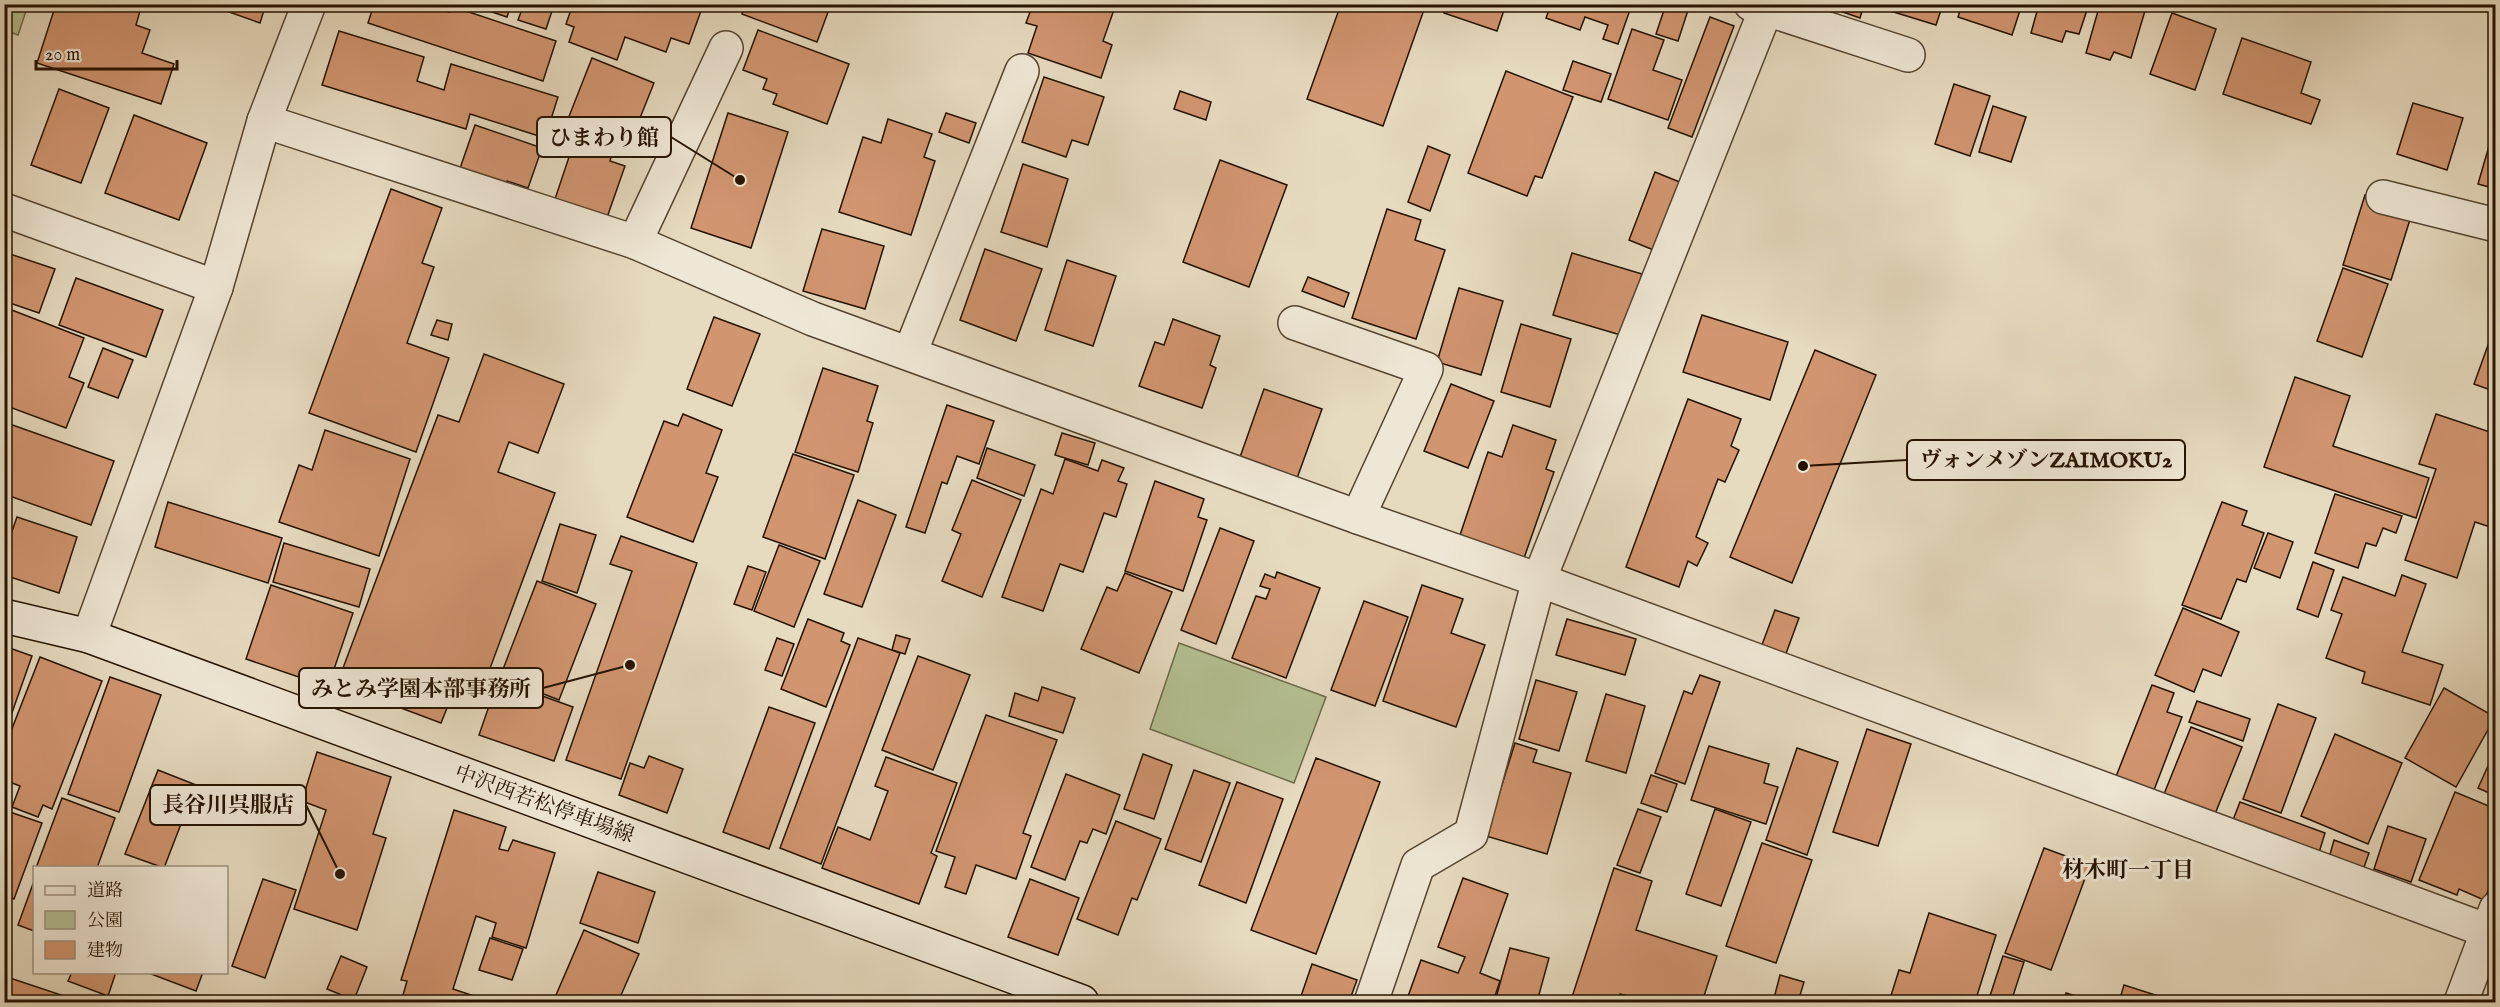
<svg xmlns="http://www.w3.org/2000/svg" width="2500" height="1007" font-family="'IM FELL English','Noto Serif JP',serif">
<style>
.green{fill:#b4c093;stroke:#6c6a4a;stroke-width:1.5}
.building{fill:#d19570;stroke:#251300;stroke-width:1.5}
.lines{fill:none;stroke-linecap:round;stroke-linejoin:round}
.minor-casing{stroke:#554530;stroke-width:36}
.secondary-casing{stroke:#251300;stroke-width:36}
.minor{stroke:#efe7d5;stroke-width:33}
.secondary{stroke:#efe7d5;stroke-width:33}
.rail{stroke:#251300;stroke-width:4.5;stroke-dasharray:10 10;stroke-linecap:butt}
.labels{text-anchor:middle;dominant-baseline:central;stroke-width:6;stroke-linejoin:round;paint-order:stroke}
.street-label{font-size:21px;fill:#251300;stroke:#efe7d5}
.neighbourhood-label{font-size:22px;font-weight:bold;fill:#251300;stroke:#efe7d5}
.leader{fill:none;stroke:#251300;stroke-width:2}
.callout-dot{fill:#251300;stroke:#efe7d5;stroke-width:2}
.callout{fill:#efe7d5;stroke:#251300;stroke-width:2}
.callout-label{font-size:22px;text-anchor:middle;font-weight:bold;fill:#251300}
</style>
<rect width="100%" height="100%" fill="#e6dabf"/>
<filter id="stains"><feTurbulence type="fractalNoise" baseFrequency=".00333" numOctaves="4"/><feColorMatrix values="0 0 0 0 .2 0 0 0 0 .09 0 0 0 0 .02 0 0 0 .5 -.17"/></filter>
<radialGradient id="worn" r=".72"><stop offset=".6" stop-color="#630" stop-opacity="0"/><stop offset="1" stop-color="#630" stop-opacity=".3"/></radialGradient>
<g class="green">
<polygon points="5,4 28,5 18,35 5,30"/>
<polygon points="1179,643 1326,697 1294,783 1150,729"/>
</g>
<g class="building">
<polygon points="56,4 142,4 136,25 150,30 142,53 174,64 161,104 37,63"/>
<polygon points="220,4 266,4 260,23 218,8"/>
<polygon points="374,4 427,4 449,12 451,6 556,41 543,81 368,23"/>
<polygon points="468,4 511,4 507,17"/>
<polygon points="524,4 533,4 552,11 546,29 518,20"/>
<polygon points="573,4 684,4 701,11 689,44 671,38 666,52 625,37 617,60 569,42 574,27 566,24"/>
<polygon points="745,4 831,4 817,42 742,14"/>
<polygon points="1033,4 1116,4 1103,41 1112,45 1101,78 1028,53 1037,26 1026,23"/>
<polygon points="1341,4 1426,4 1383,126 1307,99"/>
<polygon points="1447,4 1506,4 1497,31 1444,13"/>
<polygon points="1551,4 1632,4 1618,44 1603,39 1608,25 1585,17 1580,30 1546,18"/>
<polygon points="1666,4 1690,4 1678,41 1656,34"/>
<polygon points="1820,4 1864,4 1860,18"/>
<polygon points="1889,4 1943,4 1936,25 1887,10"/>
<polygon points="1962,4 2022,4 2012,35 1958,17"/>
<polygon points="2039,4 2089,4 2079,34 2066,31 2062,42 2031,33"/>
<polygon points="2100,4 2147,4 2131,58 2114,52 2110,60 2086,53"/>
<polygon points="2172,13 2216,29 2195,90 2150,74"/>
<polygon points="1710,17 1734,26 1692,137 1668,128"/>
<polygon points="1632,29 1664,40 1653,70 1682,80 1668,120 1608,99"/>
<polygon points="758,30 849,64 827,124 773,104 777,94 763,89 767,79 743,70"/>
<polygon points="339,31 424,57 417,81 444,90 451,64 558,97 545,138 470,114 466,129 322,85"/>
<polygon points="2242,38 2311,62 2301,93 2320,100 2311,124 2223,94"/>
<polygon points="592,58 654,83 628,148 566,124"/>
<polygon points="1573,61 1611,74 1601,102 1563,90"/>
<polygon points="1506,71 1573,97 1542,178 1535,176 1527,196 1468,173"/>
<polygon points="1044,77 1104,97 1088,145 1072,140 1066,157 1022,142"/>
<polygon points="1954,84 1990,96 1970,156 1935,144"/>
<polygon points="59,89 109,108 81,183 31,165"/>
<polygon points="1180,91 1211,102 1206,120 1174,109"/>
<polygon points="2413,103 2463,118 2447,170 2397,154"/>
<polygon points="1993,106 2026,117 2011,162 1979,152"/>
<polygon points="728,113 788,132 751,248 691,228"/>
<polygon points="946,113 976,123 969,143 939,132"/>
<polygon points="134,115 207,143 179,220 105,193"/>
<polygon points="888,119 932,134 924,157 935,161 911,235 839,212 863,137 881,143"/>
<polygon points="475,125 542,148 528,188 507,181 503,193 457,177"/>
<polygon points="564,129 614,145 610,161 625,166 603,229 551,211 571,151 558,147"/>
<polygon points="2491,139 2496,140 2496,189 2478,184"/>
<polygon points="1428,146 1450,155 1430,211 1408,202"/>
<polygon points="1220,160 1287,185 1249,287 1183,262"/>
<polygon points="1023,164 1068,179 1047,247 1001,232"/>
<polygon points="1655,172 1682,183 1656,251 1629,240"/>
<polygon points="391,189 442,208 422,263 434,267 407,343 449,358 416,452 309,413"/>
<polygon points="2365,195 2413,210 2391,280 2343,265"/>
<polygon points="1387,209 1421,220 1415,240 1445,250 1416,339 1352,318"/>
<polygon points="822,229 884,246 865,309 803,291"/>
<polygon points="985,249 1042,269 1016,341 960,320"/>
<polygon points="4,252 55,269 39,313 4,301"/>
<polygon points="1572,253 1642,274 1624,336 1553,315"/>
<polygon points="1067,260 1116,276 1093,346 1045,330"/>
<polygon points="2343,268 2388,284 2362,357 2317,341"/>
<polygon points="1308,277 1349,293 1344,307 1302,291"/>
<polygon points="76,278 163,310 146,357 59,325"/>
<polygon points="1459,288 1503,301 1481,375 1437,362"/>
<polygon points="4,307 84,338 69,377 84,383 66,428 4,405"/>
<polygon points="1702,315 1788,342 1770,400 1683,372"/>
<polygon points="714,317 760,334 732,406 687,389"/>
<polygon points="1173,319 1220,336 1210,365 1216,368 1202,408 1139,386 1155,342 1164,345"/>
<polygon points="437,320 452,324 448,340 431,335"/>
<polygon points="2496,323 2496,392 2474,384"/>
<polygon points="1521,324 1571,339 1550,407 1501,392"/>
<polygon points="103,348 133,360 118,398 88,387"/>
<polygon points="1815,350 1876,375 1792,583 1730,557"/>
<polygon points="484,354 564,384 538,453 509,442 498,472 555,493 479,698 455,688 441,723 337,684 438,415 459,422"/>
<polygon points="823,368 878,386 867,421 873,423 858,472 795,452"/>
<polygon points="2295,377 2350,396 2333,446 2429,478 2416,518 2264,467"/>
<polygon points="1451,384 1494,401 1468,468 1424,451"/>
<polygon points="1264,389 1322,409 1296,481 1239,460"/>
<polygon points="1688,399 1741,419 1731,446 1739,450 1725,482 1718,479 1696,537 1708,543 1697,566 1688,561 1679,587 1626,567"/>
<polygon points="947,405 994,421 979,464 957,456 947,484 942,482 925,533 906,527"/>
<polygon points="683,414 722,430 706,473 718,477 693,542 627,517 664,421 678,426"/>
<polygon points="2436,414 2496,434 2496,529 2475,522 2457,578 2405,560 2436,469 2419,464"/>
<polygon points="4,422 114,461 91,525 4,494"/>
<polygon points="1513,425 1556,440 1546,469 1554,472 1523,561 1459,538 1488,452 1502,457"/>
<polygon points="325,430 410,459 379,556 279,522 299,465 312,470"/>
<polygon points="1062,433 1095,443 1088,465 1055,455"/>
<polygon points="987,448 1035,465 1024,496 977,478"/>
<polygon points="793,454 854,475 825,559 763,537"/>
<polygon points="1065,459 1098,471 1102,460 1124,468 1118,481 1127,484 1116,517 1104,513 1083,572 1060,564 1043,611 1002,597 1041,489 1053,494"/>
<polygon points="972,480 1021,500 982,597 942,581 961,534 952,530"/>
<polygon points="1155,481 1204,499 1198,517 1207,520 1183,591 1125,571"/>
<polygon points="2335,494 2402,516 2396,533 2383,528 2376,546 2366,543 2358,568 2315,553"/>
<polygon points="858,500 896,515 862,607 824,594"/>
<polygon points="168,502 282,538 268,583 155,547"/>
<polygon points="2222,502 2247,511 2242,525 2264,533 2246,582 2237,579 2221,619 2182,605"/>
<polygon points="17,517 77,537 59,593 4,575 4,554"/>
<polygon points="560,524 596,535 577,593 542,581"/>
<polygon points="1220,528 1254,541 1216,644 1181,630"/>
<polygon points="2268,533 2293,542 2280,578 2254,568"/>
<polygon points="621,536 697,563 621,779 566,760 632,571 610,564"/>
<polygon points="284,543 370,569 359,607 273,582"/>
<polygon points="779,545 820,561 794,627 754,611"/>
<polygon points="2313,562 2334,570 2318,617 2297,609"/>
<polygon points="748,566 766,572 752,610 734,604"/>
<polygon points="1277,572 1320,588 1286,678 1232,658 1256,596 1266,599 1270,589 1260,586 1265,574 1275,578"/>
<polygon points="1125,573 1172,592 1139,673 1081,649 1107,587 1117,591"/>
<polygon points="2402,575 2426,584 2402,652 2443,665 2430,705 2362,683 2365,672 2326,658 2342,614 2331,610 2343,577 2395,596"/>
<polygon points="537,581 596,604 559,700 500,677"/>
<polygon points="271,585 353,613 328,687 246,659"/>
<polygon points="1422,585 1463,599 1451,633 1485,645 1456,727 1383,701"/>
<polygon points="1364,601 1408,617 1375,706 1331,690"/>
<polygon points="2183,608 2239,632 2221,676 2203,669 2194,692 2155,675"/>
<polygon points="1775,610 1799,618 1784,659 1760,650"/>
<polygon points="808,619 844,633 841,641 850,645 826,707 781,689"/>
<polygon points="1567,619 1636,639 1625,675 1556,655"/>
<polygon points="896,635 910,639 905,654 892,650"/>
<polygon points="777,638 794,644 782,676 765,670"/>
<polygon points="858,638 900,653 821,864 780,848"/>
<polygon points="4,646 32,656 8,724 4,722"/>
<polygon points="918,656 970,675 933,770 882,750"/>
<polygon points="40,657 102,681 52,809 43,805 38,817 12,807 20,786 4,780 4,749"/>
<polygon points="1700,675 1720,682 1685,784 1655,773 1684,691 1692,694"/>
<polygon points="110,677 161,695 119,812 68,794"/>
<polygon points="498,680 573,707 554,761 479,735"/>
<polygon points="1536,680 1577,692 1559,751 1519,739"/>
<polygon points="2152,685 2174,693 2167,712 2182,717 2154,790 2144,786 2142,790 2115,779"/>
<polygon points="1042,687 1075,698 1063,733 1009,716 1015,693 1038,701"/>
<polygon points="2444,688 2495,717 2456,787 2405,758"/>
<polygon points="1606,694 1645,706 1626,773 1586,761"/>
<polygon points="2197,701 2250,719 2243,741 2189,722"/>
<polygon points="2278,704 2316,718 2281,813 2243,799"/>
<polygon points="769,707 815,723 769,849 723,832"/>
<polygon points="986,715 1057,740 1023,833 1031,836 1016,879 976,865 966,894 945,887 955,857 936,851"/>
<polygon points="2191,727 2242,747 2215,814 2164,794"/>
<polygon points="1867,729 1911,744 1878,846 1833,832"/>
<polygon points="2335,734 2402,763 2368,844 2301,816"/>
<polygon points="1515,743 1537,750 1533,762 1571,773 1547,854 1486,836"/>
<polygon points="1709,746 1769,764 1764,783 1778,787 1766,824 1691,800"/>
<polygon points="1797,748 1838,762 1807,855 1766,840"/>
<polygon points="317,752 391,777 373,834 386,838 357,930 294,909 326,810 302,801"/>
<polygon points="1143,754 1172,765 1154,819 1124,809"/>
<polygon points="649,756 683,769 667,813 619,795 630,763 644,768"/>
<polygon points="886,757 957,783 931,853 937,856 919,904 822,868 838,827 870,840 888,791 875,786"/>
<polygon points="1316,758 1380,782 1316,954 1251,930"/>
<polygon points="2488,766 2496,769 2496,796 2478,788"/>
<polygon points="158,770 196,785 164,868 125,854"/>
<polygon points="1194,770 1230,783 1201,862 1165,849"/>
<polygon points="1066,774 1120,795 1106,834 1093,829 1087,843 1080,841 1065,880 1031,867"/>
<polygon points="1651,775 1677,784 1667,812 1641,803"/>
<polygon points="1237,782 1283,799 1246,903 1199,885"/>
<polygon points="2455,792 2496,809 2496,873 2484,900 2459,889 2457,895 2419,880"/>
<polygon points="62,798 115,818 97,868 36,868"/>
<polygon points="2240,802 2325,833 2318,856 2231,825"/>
<polygon points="1638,809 1661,817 1640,873 1617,865"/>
<polygon points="1715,809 1751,822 1721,906 1686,894"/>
<polygon points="4,810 42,823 14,899 4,895"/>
<polygon points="454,810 506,827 499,849 508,851 513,840 555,853 526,948 492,937 496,923 476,916 453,989 492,1002 401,1002 407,981 401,980"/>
<polygon points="1116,821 1161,839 1137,900 1132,898 1118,935 1077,919"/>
<polygon points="2388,826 2426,839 2411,882 2374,869"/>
<polygon points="2334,840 2369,853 2363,870 2329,858"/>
<polygon points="1762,843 1812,860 1776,963 1726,946"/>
<polygon points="2044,848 2090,865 2051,970 2005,953"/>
<polygon points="1614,868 1652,881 1636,930 1717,956 1702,1002 1648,1002 1620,994 1617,1002 1588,1002 1572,997"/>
<polygon points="598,872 655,892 638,943 580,923"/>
<polygon points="1463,878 1508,894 1480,973 1500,981 1493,1002 1406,1002 1421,960 1458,973 1465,957 1438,947"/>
<polygon points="263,879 296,890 265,978 232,966"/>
<polygon points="1030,879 1079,898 1058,955 1008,937"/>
<polygon points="34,881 34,931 18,925"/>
<polygon points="1929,913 1996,935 1975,1002 1889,1002 1899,970 1910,973"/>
<polygon points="584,930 639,954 618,1002 553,1002"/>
<polygon points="490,938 523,949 512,980 479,970"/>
<polygon points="1510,948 1549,958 1537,1002 1495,1001"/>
<polygon points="341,956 367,967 354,1000 327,989"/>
<polygon points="2003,956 2024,962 2011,1002 1989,999"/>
<polygon points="1312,964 1357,980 1349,1002 1299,1002"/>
<polygon points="72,972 116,972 108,996 68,981"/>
<polygon points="146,972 203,972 196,991"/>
<polygon points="1780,975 1804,982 1798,1002 1773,1002"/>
<polygon points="4,976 82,1002 4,1002"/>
<polygon points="2124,985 2177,1002 2119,1002"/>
<polygon points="2066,993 2096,1002 2063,1002"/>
</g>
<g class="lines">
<g class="minor-casing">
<g id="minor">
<polyline points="1751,4 1908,55"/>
<polyline points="264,121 635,242 813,319 1358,517 1539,580 2496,934"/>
<polyline points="2383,197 2496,225"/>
<polyline points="4,210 216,287"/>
<polyline points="635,242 726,48"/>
<polyline points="1295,323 1426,369 1358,517"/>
<polyline points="910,353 1022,71"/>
<polyline points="89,636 216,287 264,121 309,4"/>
<polyline points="1371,1002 1418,865 1471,834 1539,580 1768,4"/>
<polyline points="2461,1002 2496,909"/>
</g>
</g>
<g class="secondary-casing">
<polyline id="secondary" points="4,616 89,636 1082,1002"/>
</g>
<use href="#minor" class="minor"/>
<use href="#secondary" class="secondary"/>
<polyline class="rail" points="2473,4 2496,12"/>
</g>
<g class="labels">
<g class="street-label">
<text transform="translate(544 805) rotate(20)">中沢西若松停車場線</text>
</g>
<g class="neighbourhood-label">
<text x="2128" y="871">材木町一丁目</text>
</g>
</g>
<path class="leader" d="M740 180L671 137M1803 466L1907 460M630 665L543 688M340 874L306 805"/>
<g class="callout-dot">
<circle cx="740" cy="180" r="6"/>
<circle cx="1803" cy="466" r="6"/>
<circle cx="630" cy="665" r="6"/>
<circle cx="340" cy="874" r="6"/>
</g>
<g class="callout">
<rect x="537" y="117" width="134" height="40" rx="6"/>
<rect x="1907" y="440" width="278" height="40" rx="6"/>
<rect x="299" y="668" width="244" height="40" rx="6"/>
<rect x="150" y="785" width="156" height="40" rx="6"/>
</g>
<g class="callout-label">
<text x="604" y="145">ひまわり館</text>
<text x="2046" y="467">ヴォンメゾンZAIMOKU2</text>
<text x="421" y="696">みとみ学園本部事務所</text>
<text x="228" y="812">長谷川呉服店</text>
</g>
<rect width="2500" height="1007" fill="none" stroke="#e6dabf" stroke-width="24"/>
<rect x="6" y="6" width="2488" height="995" fill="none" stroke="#251300" stroke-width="3"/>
<rect x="12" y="12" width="2476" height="983" fill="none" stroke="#251300" stroke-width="1.5"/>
<rect x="33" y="866" width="195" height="108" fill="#efe7d5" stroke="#9e9280" stroke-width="1.5"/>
<rect x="45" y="886" width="30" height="9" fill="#efe7d5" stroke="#9e9280" stroke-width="1.5"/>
<text x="87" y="896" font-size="18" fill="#251300">道路</text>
<rect x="45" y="911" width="30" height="18" fill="#b4c093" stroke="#9e9280" stroke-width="1.5"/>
<text x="87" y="926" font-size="18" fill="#251300">公園</text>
<rect x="45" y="941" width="30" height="18" fill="#d19570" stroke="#9e9280" stroke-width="1.5"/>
<text x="87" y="956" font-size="18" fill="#251300">建物</text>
<path d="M36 60v9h141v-9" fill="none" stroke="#251300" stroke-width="3"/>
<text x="45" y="60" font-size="18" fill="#251300" stroke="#efe7d5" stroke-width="4.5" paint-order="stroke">20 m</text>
<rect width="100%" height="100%" filter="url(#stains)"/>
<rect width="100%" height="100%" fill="url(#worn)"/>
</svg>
